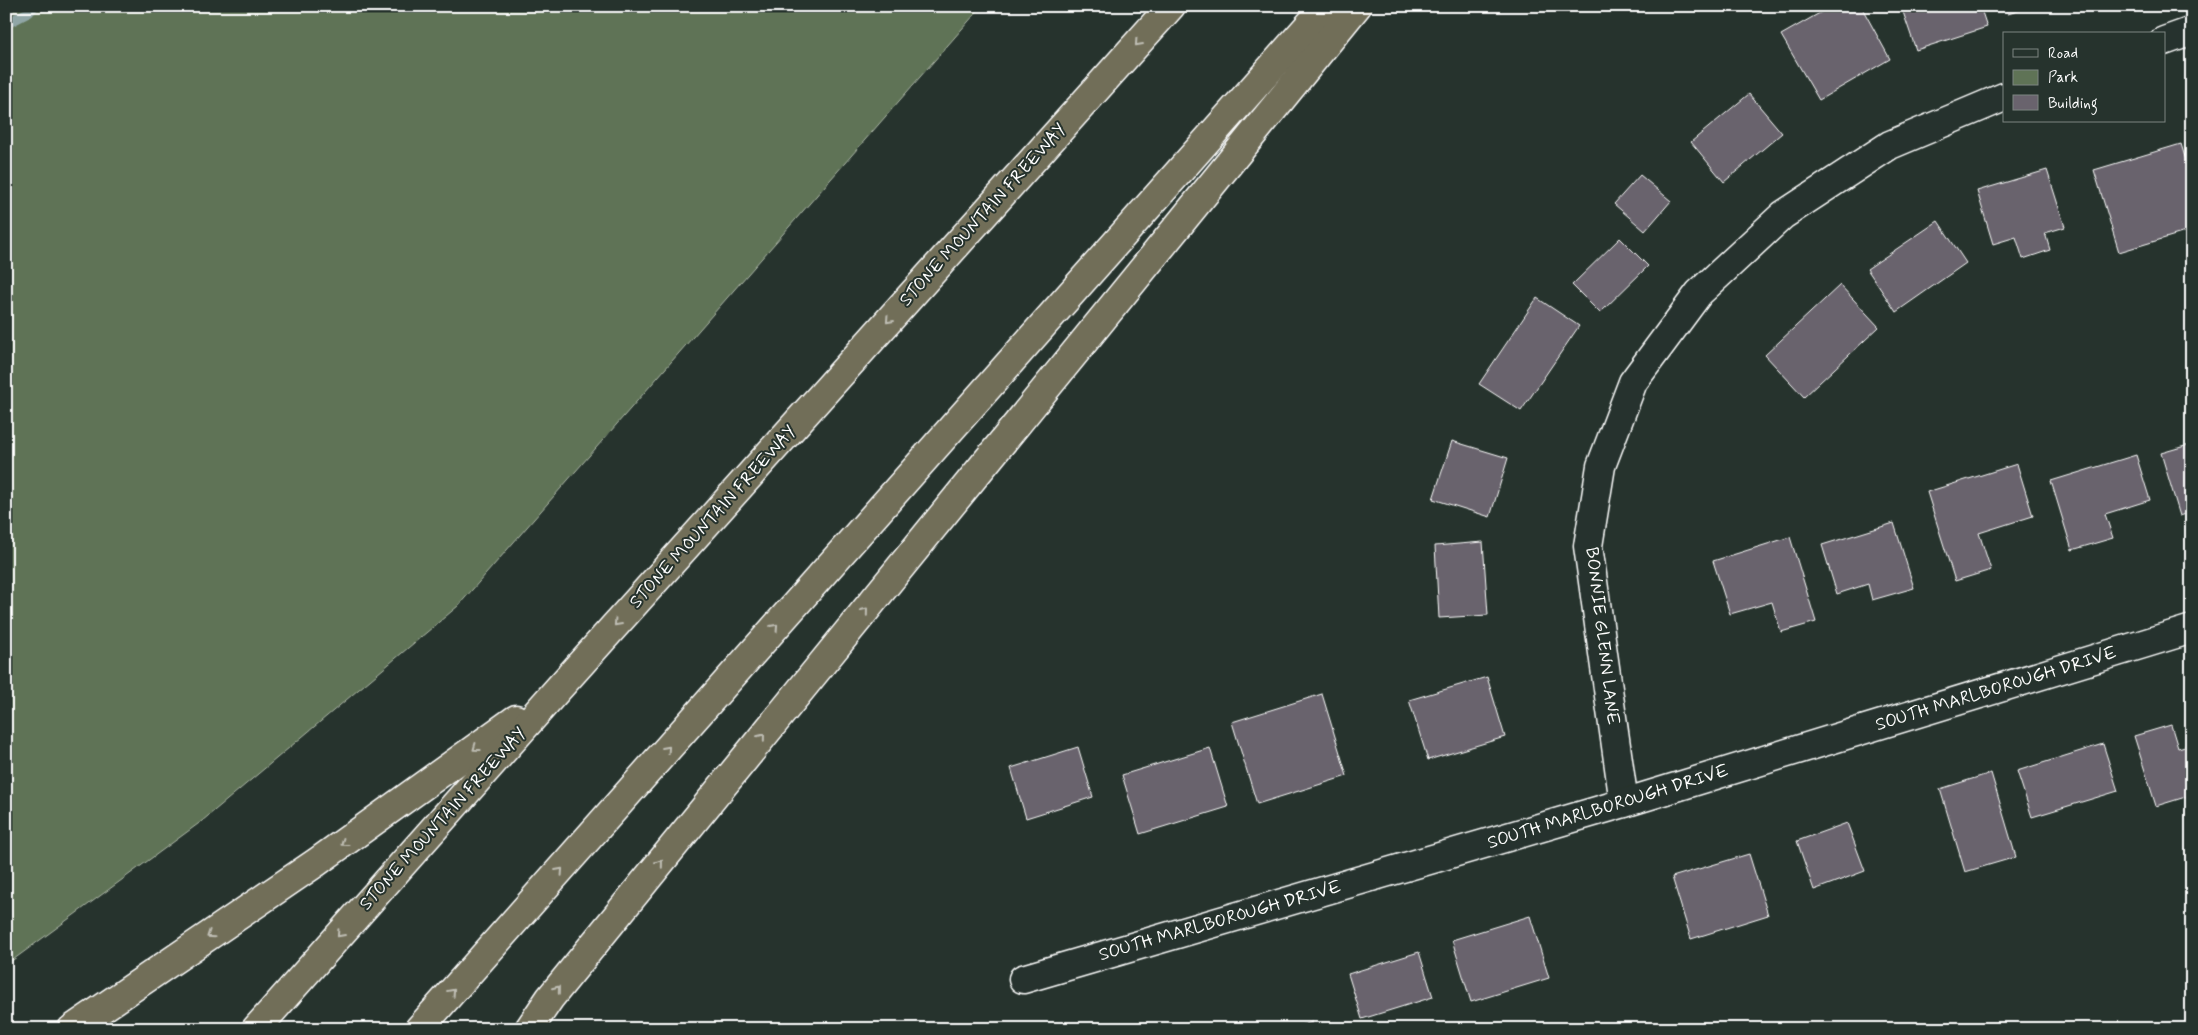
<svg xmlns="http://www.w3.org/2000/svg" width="2198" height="1035" font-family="Mynerve,sans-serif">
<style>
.green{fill:#5f7356;stroke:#afb9aa}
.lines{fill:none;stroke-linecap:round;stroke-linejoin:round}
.stream{stroke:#90a6a6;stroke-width:10}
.building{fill:#69636d;stroke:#fff}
.minor-casing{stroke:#fff;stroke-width:31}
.motorway-casing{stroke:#fff;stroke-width:31}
.minor{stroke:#26332d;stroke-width:28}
.motorway{stroke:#716e59;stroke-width:28}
.oneway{stroke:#bfbeb4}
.labels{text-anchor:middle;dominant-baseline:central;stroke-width:4;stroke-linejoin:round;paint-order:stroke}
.street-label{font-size:18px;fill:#fff;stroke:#26332d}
</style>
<rect width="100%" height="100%" fill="#26332d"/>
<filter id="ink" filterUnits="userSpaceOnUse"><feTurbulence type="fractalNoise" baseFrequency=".02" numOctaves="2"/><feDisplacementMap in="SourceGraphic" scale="10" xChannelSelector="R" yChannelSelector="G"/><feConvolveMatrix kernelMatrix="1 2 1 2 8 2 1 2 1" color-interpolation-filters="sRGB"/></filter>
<g filter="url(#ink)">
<polygon class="green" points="6,6 982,6 458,606 202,821 6,965"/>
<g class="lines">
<polyline class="stream" points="6,24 29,12 34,6"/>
</g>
<g class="building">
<polygon points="1832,6 1861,6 1890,59 1819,100 1781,35"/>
<polygon points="1901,6 1980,6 1987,27 1916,50"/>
<polygon points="2005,6 2033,6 2008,14"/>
<polygon points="1749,94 1782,133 1724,182 1691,142"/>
<polygon points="2181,144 2192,180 2192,230 2119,252 2094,170"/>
<polygon points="2047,170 2065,227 2045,233 2050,250 2023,259 2016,237 1993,244 1977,191"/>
<polygon points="1640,175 1671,201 1645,231 1614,204"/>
<polygon points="1938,221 1966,263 1896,312 1867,269"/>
<polygon points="1620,238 1648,266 1600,313 1572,285"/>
<polygon points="1840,285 1879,327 1804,397 1765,355"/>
<polygon points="1537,298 1579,326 1521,411 1479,384"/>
<polygon points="1452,441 1508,458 1490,517 1433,499"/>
<polygon points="2192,444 2192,512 2180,516 2161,453"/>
<polygon points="2136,455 2150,500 2105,514 2113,538 2072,550 2051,481"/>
<polygon points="2017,464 2033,516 1979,533 1991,570 1955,581 1927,492"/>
<polygon points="1894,523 1914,588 1872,600 1868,584 1837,594 1822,545"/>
<polygon points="1790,537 1816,622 1781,632 1772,602 1730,614 1713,561"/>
<polygon points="1483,542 1488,615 1439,618 1435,546"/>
<polygon points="1487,677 1505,737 1428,760 1409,700"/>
<polygon points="1322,694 1347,776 1257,804 1232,722"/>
<polygon points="2171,725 2178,748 2192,744 2192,795 2156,806 2134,736"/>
<polygon points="2103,744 2118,791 2032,817 2017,771"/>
<polygon points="1078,747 1093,797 1026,818 1011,768"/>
<polygon points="1210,748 1228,807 1140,834 1122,775"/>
<polygon points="1991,773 2016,857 1965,872 1940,789"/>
<polygon points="1847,823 1865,871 1814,890 1797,841"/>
<polygon points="1749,854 1768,915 1691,939 1672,877"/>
<polygon points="1530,916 1549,978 1471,1002 1452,940"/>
<polygon points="1419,952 1433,997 1362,1019 1348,974"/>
<polygon points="1312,1022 1314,1029 1290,1029"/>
</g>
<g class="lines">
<g class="minor-casing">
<g id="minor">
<polyline points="2164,41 2192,31"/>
<polyline points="1624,803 1588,546 1601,466 1633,382 1699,293 1783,215 1890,145 2004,97"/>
<polyline points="1023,979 1624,803 2192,629"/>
</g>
</g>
<g class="motorway-casing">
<g id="motorway">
<polyline points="72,1029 317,862 516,719"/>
<polyline points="256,1029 558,689 1171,6"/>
<polyline points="419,1029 1326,6"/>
<polyline points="529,1029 550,998 1357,6"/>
</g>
</g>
<use href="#minor" class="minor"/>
<use href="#motorway" class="motorway"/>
</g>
<defs><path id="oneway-chevron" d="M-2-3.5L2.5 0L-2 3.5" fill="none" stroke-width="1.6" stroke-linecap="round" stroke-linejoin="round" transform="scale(1.25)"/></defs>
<g class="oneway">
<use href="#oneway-chevron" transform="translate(1138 43) rotate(132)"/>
<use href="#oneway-chevron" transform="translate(889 320) rotate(132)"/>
<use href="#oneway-chevron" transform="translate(865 611) rotate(-51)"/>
<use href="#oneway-chevron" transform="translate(617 623) rotate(132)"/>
<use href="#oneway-chevron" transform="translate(775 627) rotate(-48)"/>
<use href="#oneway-chevron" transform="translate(762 737) rotate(-51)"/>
<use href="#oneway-chevron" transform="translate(476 748) rotate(144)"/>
<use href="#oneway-chevron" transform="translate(667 749) rotate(-48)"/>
<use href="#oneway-chevron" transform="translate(344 843) rotate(144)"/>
<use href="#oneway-chevron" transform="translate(660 863) rotate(-51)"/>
<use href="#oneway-chevron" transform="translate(560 871) rotate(-48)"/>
<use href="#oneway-chevron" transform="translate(340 934) rotate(132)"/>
<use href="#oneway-chevron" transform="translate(210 935) rotate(146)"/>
<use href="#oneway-chevron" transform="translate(557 989) rotate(-51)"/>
<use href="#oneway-chevron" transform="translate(452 992) rotate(-48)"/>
</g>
</g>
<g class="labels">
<g class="street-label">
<text transform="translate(983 215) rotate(-48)">STONE MOUNTAIN FREEWAY</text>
<text transform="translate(713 517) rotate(-48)">STONE MOUNTAIN FREEWAY</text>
<text transform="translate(1602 636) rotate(83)">BONNIE GLENN LANE</text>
<text transform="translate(1996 689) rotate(-17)">SOUTH MARLBOROUGH DRIVE</text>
<text transform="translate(1608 807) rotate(-17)">SOUTH MARLBOROUGH DRIVE</text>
<text transform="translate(443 819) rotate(-48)">STONE MOUNTAIN FREEWAY</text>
<text transform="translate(1220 921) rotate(-16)">SOUTH MARLBOROUGH DRIVE</text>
</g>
</g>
<rect width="2198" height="1035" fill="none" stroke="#26332d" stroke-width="25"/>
<rect x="12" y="12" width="2173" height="1010" fill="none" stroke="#fff" stroke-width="2" filter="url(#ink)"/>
<rect x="2003" y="32" width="162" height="90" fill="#26332d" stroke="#7d8581"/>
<rect x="2013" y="49" width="25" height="8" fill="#26332d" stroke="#7d8581"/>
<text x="2048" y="58" font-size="15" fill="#ffffff">Road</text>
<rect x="2013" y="70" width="25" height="15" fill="#5f7356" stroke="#7d8581"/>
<text x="2048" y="82" font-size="15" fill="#ffffff">Park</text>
<rect x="2013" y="95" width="25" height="15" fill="#69636d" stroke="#7d8581"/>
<text x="2048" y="108" font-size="15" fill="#ffffff">Building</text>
</svg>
